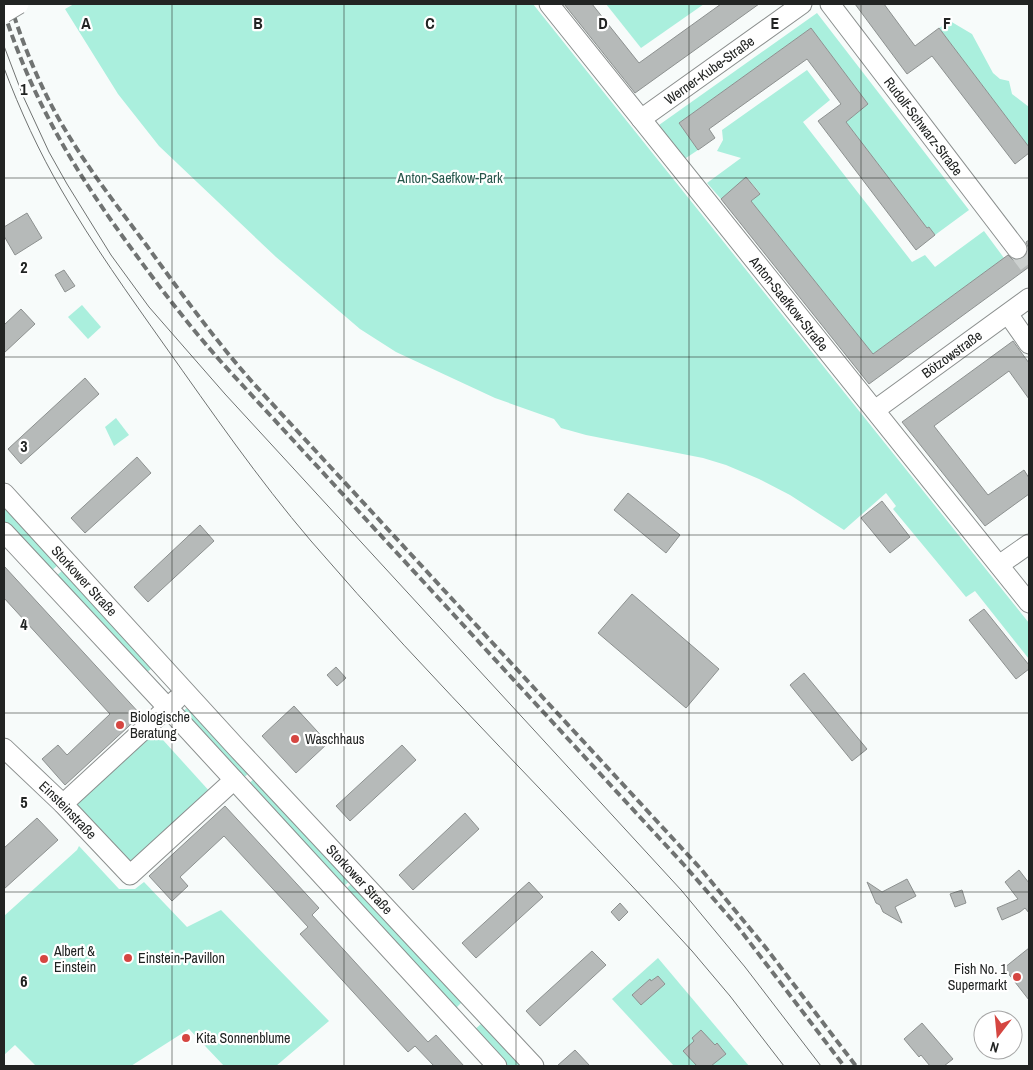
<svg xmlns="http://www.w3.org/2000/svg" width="1033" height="1070" font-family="'Archivo Narrow',sans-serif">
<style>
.green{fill:#aaefdd}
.building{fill:#b6bab9;stroke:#8d9190}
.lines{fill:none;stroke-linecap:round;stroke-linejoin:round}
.minor-tunnel{stroke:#ccd0cf;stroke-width:19;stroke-dasharray:19 9;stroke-linecap:butt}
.minor-casing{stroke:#8b8f8e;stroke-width:21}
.minor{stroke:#fff;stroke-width:19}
.tram{stroke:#707372;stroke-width:1}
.rail{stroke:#707372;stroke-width:4;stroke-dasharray:8 4;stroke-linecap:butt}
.minor-bridge-casing{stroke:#8b8f8e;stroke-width:21;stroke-linecap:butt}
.minor-bridge{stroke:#fff;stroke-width:19}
.grid{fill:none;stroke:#222423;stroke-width:1;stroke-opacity:0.55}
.poi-dot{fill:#d54641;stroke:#fff;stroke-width:2}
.labels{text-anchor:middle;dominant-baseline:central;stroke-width:4.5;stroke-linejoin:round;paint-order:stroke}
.street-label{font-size:14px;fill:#222423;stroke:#fff}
.park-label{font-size:14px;fill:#27574c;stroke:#fff}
.poi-label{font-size:14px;fill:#222423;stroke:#fff;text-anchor:start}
.grid-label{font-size:16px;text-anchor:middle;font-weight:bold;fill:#222423;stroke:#fff;stroke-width:4.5;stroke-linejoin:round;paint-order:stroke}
</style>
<rect width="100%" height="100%" fill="#f7fbfa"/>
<g class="green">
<polygon points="74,4 533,4 1029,623 1029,659 975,591 966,597 893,509 896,506 886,493 844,530 790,495 759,479 726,465 703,458 586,435 561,428 554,419 495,398 396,352 360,329 276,257 159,146 118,94 65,9"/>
<polygon points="606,4 704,4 641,48"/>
<polygon points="817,13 969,210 935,235 929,227 927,228 846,122 868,104 811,28 679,123 698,150 683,160 659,125"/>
<polygon points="950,21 972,34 993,73 1000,79 1009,81 1012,94 1029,107 1029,147 939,28"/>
<polygon points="807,70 830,100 803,122 912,262 925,255 935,267 984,231 1004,258 873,354 751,201 760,193 747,178 721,199 707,183 741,158 717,151 723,140 722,130"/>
<polygon points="82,305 101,327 88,339 68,317"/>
<polygon points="116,418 129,435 114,446 105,427"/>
<polygon points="4,503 59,564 49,573 4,523"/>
<polygon points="64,569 154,666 143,676 54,578"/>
<polygon points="190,705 251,771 239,782 178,716"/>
<polygon points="153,729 211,793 133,862 127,862 78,809 78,802"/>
<polygon points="256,777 351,880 339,890 245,787"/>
<polygon points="79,846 119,889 135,889 144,882 187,927 221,910 329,1021 276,1066 224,1066 189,1029 131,1066 36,1066 15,1045 4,1055 4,916 77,850"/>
<polygon points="353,882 463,1001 452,1012 342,893"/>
<polygon points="658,958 749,1066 674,1066 612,999"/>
<polygon points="482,1023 521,1066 504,1066 472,1032"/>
</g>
<g class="building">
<polygon points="564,4 592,4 639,63 721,4 759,4 635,93"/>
<polygon points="855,4 884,4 915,46 939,28 1029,147 1029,153 1015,164 932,56 907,74"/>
<polygon points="811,28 868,104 846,122 927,228 929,227 935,235 916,250 818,121 841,104 807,59 709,129 715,138 698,150 679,123"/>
<polygon points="746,177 760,194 751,201 873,354 1008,255 1013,260 1019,260 1023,258 1028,253 1028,247 1026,242 1029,240 1029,267 869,384 721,199"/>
<polygon points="27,213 42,238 15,255 4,236 4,227"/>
<polygon points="64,270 75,286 65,292 55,275"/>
<polygon points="21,309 35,324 4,353 4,325"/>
<polygon points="1013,341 1029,363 1029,399 1009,371 934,426 988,495 1024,470 1029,478 1029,494 985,526 902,422"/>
<polygon points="85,378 99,394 21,464 8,449"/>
<polygon points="137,457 151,473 85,533 71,518"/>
<polygon points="628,493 680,535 666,553 614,510"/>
<polygon points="882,501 910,537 890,553 861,518"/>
<polygon points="200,525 214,541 148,602 134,587"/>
<polygon points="4,566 141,715 65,785 42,759 58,745 67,755 110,714 4,598"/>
<polygon points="632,594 719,669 686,708 598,633"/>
<polygon points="984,609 1029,665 1029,669 1016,679 969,620"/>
<polygon points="336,667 346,678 337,686 327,675"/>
<polygon points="804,673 867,749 852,761 790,685"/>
<polygon points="294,706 328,743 296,773 262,736"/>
<polygon points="402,745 416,760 350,821 336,806"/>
<polygon points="225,806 319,908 312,915 428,1042 436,1035 464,1066 434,1066 415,1046 408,1052 300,934 308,927 224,836 180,877 188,886 172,901 149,876"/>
<polygon points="465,813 479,829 413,890 399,875"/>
<polygon points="37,818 58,840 4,889 4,848"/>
<polygon points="1019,870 1029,883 1029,913 1025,908 1020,912 1002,920 997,908 1018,899 1005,882"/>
<polygon points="907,879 916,896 895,907 902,923 883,912 880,905 876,903 867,882 882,892"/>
<polygon points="529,882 543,897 476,958 462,943"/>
<polygon points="962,890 966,903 955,907 950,894"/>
<polygon points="620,903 628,912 619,921 611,912"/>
<polygon points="1029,948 1029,1000 1004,968"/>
<polygon points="592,951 606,965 540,1026 526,1011"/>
<polygon points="658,976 665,984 641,1005 632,995 650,979 651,981"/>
<polygon points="922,1023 953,1059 944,1066 930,1066 921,1055 919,1057 904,1039"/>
<polygon points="701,1030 715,1045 717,1043 726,1054 711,1066 697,1066 683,1051 694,1041 692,1038"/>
<polygon points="575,1050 590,1066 557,1066"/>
</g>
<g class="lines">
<polyline class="minor-tunnel" points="1017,249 1029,265"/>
<g class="minor-casing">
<g id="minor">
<path id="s1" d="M549,4L1029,603"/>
<path id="s2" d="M830,4L1017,249"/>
<path id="s3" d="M641,119L802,4"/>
<polyline points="1008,314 1029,344"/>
<path id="s4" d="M875,410L1029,298"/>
<path id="s5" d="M4,493L236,747L534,1066"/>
<polyline points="4,532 168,708 497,1066"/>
<polyline points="999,565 1029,544"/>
<path id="s6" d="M4,748L63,804L130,875L234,780"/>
<polyline points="63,804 177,699"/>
</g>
</g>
<use href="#minor" class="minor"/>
<g class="tram">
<polyline points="4,46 23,96 49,152 67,184 111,255 149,307 225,394 682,891 745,967 821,1066"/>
<path d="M4,68C20,110 39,152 62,191C93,245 129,295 165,346C212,412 258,479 311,541C432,682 567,813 692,951L730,996L784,1066"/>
</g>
<g class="rail">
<path d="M10,4C22,41 36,77 55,112C81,160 115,203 147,246C181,293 215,340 254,384L700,868L766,948L856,1066"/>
<path d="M4,12C33,102 76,173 131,248C160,288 190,327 223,364L685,866L738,927L844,1066"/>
</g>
<g class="minor-bridge-casing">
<polyline id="minor-bridge" points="4,13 19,4"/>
</g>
<use href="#minor-bridge" class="minor-bridge"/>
</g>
<path class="grid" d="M172,4V1066M344,4V1066M516,4V1066M689,4V1066M861,4V1066M4,178H1029M4,357H1029M4,535H1029M4,713H1029M4,892H1029"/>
<g class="poi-dot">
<circle cx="120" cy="725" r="5"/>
<circle cx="295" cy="739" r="5"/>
<circle cx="128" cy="958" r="5"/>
<circle cx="44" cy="959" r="5"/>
<circle cx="1017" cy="977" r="5"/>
<circle cx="186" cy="1038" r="5"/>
</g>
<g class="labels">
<g class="street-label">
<text stroke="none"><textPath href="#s3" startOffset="84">Werner-Kube-Straße</textPath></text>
<text stroke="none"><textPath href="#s2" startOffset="154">Rudolf-Schwarz-Straße</textPath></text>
<text stroke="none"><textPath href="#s1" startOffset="384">Anton-Saefkow-Straße</textPath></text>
<text stroke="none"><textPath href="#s4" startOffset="95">Bötzowstraße</textPath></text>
<text stroke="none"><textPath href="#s5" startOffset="119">Storkower Straße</textPath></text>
<text stroke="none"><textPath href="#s6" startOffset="89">Einsteinstraße</textPath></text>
<text stroke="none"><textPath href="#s5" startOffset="525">Storkower Straße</textPath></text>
</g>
<g class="park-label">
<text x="450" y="178">Anton-Saefkow-Park</text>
</g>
<g class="poi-label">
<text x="130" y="717">Biologische<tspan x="130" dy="16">Beratung</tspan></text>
<text x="305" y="739">Waschhaus</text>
<text x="54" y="951">Albert &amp;<tspan x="54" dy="16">Einstein</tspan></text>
<text x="138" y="958">Einstein-Pavillon</text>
<text x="1007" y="969" text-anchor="end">Fish No. 1<tspan x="1007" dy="16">Supermarkt</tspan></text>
<text x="196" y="1038">Kita Sonnenblume</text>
</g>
</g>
<g class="grid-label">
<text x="86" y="29">A</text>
<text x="258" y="29">B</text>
<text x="430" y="29">C</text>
<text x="603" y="29">D</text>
<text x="775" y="29">E</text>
<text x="947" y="29">F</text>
<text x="24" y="95">1</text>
<text x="24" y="273">2</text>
<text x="24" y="452">3</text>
<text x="24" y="630">4</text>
<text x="24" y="808">5</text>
<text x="24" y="987">6</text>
</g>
<rect width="1033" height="1070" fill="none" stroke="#222423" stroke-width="10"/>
<g transform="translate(998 1035) rotate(196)"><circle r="24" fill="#ffffff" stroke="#a7a7a7"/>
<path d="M0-4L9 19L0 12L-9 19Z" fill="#d54641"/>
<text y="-8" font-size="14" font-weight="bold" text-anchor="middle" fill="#222423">N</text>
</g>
</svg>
